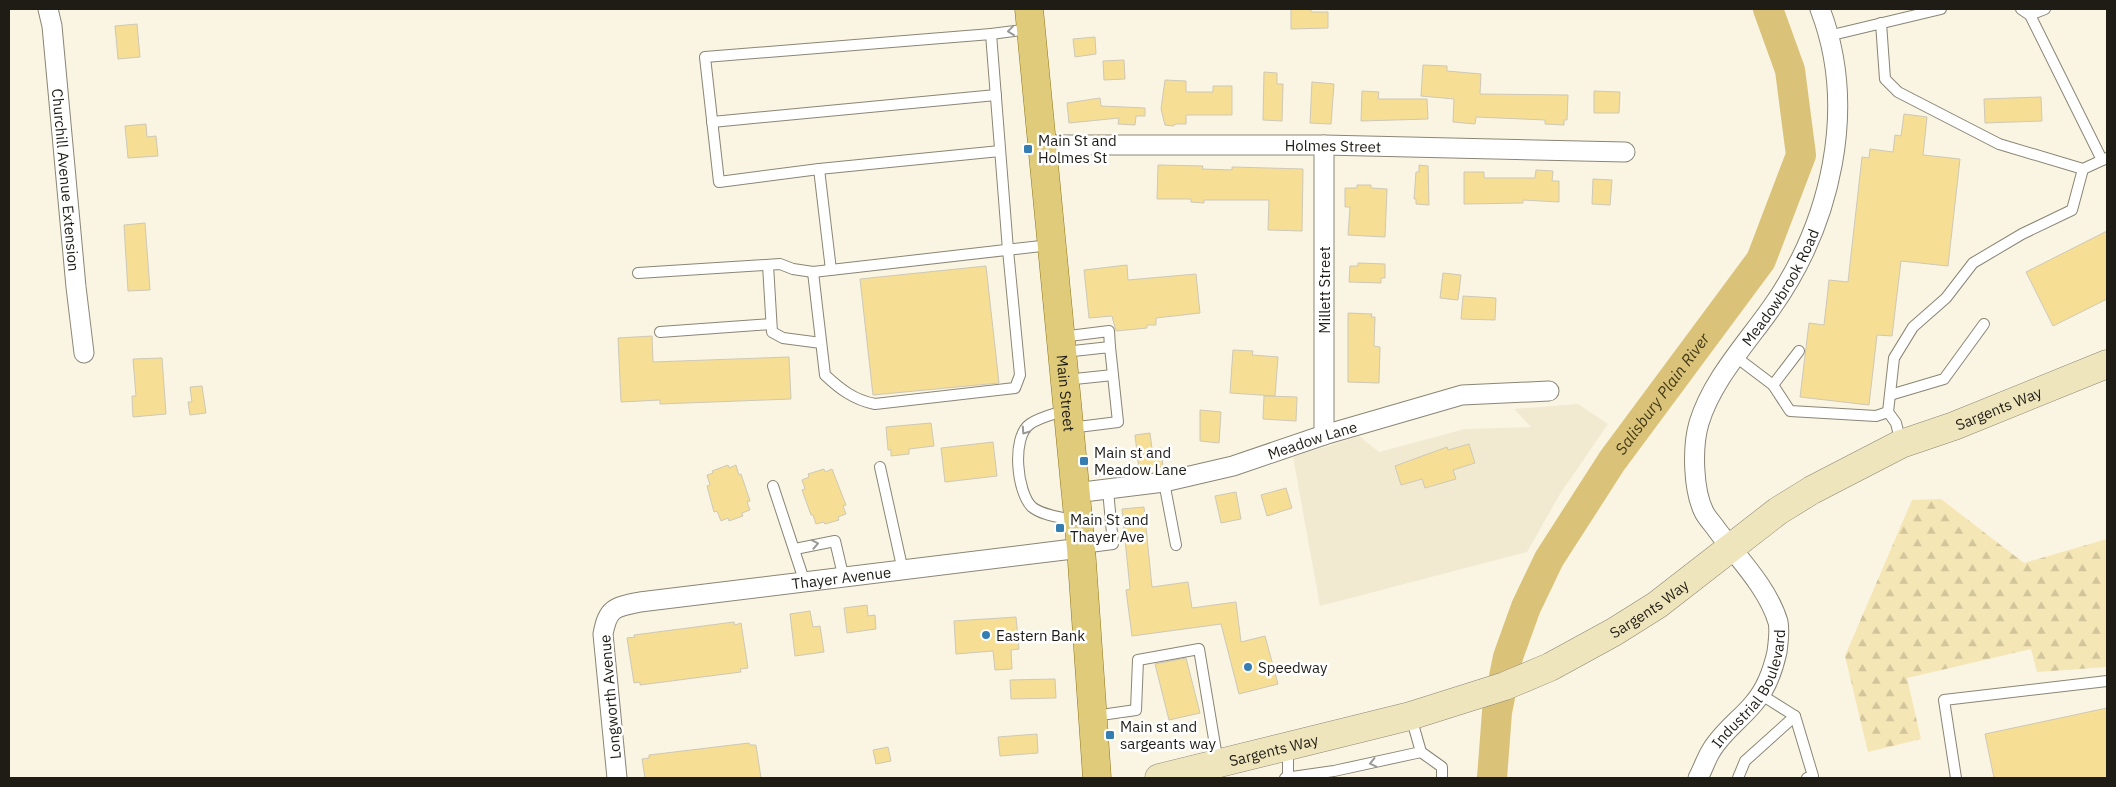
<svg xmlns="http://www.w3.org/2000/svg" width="2116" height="787" font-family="'IBM Plex Sans',sans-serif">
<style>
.built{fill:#f1ead1}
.forest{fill:url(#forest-firs)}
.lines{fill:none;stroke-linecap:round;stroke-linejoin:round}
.river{stroke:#dac379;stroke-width:30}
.building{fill:#f6df94;stroke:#cec8b7}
.lane-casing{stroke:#8a8575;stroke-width:12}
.street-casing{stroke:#8a8575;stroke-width:21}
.secondary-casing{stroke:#8a8575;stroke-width:29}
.primary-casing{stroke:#8e771d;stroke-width:29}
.lane{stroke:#fff;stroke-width:10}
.street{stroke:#fff;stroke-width:19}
.secondary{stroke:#efe5bd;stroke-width:28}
.primary{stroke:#dfcb7a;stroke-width:28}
.oneway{stroke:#9a9996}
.poi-dot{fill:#357eb2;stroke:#fff;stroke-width:2}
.labels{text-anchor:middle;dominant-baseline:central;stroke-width:5;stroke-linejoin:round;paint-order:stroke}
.poi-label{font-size:15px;fill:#1e1c15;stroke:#fff;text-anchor:start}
.street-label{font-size:15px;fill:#1e1c15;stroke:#fff}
.water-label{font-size:16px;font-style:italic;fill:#433918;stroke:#fff}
</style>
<defs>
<pattern id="forest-firs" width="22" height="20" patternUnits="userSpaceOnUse" patternTransform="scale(1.25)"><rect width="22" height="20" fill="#f5e6b5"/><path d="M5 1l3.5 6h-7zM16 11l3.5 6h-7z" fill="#d2c59b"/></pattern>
</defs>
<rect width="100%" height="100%" fill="#faf4e2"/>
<polygon class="built" points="1578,404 1608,424 1560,494 1527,552 1320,606 1293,457 1359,436 1379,452 1465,429 1531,427 1514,409"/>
<polygon class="forest" points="1941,499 2024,563 2107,539 2107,667 2037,672 2031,649 1907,678 1921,739 1868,752 1845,656 1912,500"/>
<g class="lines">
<path class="river" id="s1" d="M1492,778L1497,712L1508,657L1526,607L1549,559L1612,461L1761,260L1801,155L1790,70L1768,9"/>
</g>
<g class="building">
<polygon points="1291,9 1311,9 1311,12 1328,12 1328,28 1291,29"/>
<polygon points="137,24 140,57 118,59 115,26"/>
<polygon points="1095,37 1096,54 1075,57 1073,39"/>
<polygon points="1124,60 1125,79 1104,80 1103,61"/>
<polygon points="1423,65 1447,66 1447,71 1481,74 1480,94 1568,95 1567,120 1564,120 1564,125 1545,124 1545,120 1476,117 1475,124 1453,122 1454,99 1421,96"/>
<polygon points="1264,72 1277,73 1277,84 1283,84 1282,121 1263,120"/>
<polygon points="1165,80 1186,81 1186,92 1213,92 1213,86 1232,86 1232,115 1186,115 1186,124 1176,124 1173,126 1165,125 1161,109"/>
<polygon points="1312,82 1334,84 1331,124 1310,123"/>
<polygon points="1362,91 1379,92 1378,99 1427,99 1428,119 1361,121"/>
<polygon points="1594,91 1620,92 1619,113 1594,113"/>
<polygon points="2041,97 2042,121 1985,123 1984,99"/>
<polygon points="1100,98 1101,106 1145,108 1145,116 1136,116 1135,125 1118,124 1119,118 1069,123 1067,103"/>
<polygon points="1904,114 1927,117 1923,155 1960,159 1948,266 1901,261 1892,336 1877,335 1869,405 1800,397 1809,323 1824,325 1829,280 1848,282 1862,157 1869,158 1870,149 1893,152 1895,135 1901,136"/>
<polygon points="146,124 147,137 156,136 158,156 128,158 125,126"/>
<polygon points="1158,165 1203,166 1202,169 1232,170 1232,167 1303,169 1302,231 1268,230 1269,200 1204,200 1204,203 1191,202 1191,199 1157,199"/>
<polygon points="1419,165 1428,166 1429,205 1416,204 1416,199 1414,199 1416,172 1419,172"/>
<polygon points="1536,170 1553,171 1552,181 1559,181 1559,202 1523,200 1523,203 1464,204 1464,172 1484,172 1484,178 1535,178"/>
<polygon points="1593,179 1612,180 1610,205 1592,204"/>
<polygon points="1357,185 1371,185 1371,188 1387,189 1385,237 1348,235 1350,207 1345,207 1345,188 1357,188"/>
<polygon points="145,223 150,290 128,291 124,225"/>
<polygon points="2107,231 2107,299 2053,326 2026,272"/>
<polygon points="1358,263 1385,264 1385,278 1381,278 1381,283 1349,282 1350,266 1358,266"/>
<polygon points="1127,265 1128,280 1196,274 1200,313 1156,318 1156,325 1147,325 1147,328 1116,331 1112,316 1089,318 1084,270"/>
<polygon points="986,266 999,383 873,395 860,279"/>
<polygon points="1443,273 1461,275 1458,300 1440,298"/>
<polygon points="1463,296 1496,298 1495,320 1461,319"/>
<polygon points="1348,313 1372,314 1371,317 1375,317 1374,346 1380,347 1379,383 1348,382"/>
<polygon points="652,336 653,362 789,357 791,399 660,404 660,400 621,402 618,338"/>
<polygon points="1233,350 1253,351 1252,355 1278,357 1275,396 1230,393"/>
<polygon points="162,358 166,414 133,417 132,396 136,396 133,359"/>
<polygon points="202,386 206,413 190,415 188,402 192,402 190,387"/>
<polygon points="1264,396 1297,397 1296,421 1263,419"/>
<polygon points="1200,410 1221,412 1219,443 1200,441"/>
<polygon points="931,423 934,446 909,449 909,454 891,456 891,450 888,450 886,427"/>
<polygon points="1150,433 1152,449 1161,448 1163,467 1139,469 1135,435"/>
<polygon points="993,442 997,476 945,482 941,448"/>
<polygon points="1469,444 1475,463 1453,470 1456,479 1425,488 1422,479 1401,485 1395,466 1447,447 1448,450"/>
<polygon points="728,465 729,468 736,465 739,475 741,474 750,501 747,502 750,510 742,513 743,516 729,521 728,518 721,521 717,511 714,512 707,486 710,485 707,475 713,473 712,471"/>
<polygon points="824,469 825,472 832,469 846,505 843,506 846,514 838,517 839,520 825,524 824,522 816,524 813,515 811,515 802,490 805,489 802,480 809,477 808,474"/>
<polygon points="1286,488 1292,508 1267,516 1261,495"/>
<polygon points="1236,492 1241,519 1221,523 1215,496"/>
<polygon points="1144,507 1152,587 1188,582 1192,608 1236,602 1241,642 1265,636 1278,684 1239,694 1221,624 1132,636 1126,590 1130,589 1122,509"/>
<polygon points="867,605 868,616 875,615 876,629 847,633 844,608"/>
<polygon points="810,611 813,627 820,626 824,652 795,656 790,614"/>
<polygon points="1016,617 1019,649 1011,650 1012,669 995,670 993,651 956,654 954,621"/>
<polygon points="734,622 735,625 741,623 748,668 740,669 741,672 640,685 640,682 634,683 627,638 635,637 634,635"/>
<polygon points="1186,658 1200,713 1169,720 1155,664"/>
<polygon points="1055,679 1056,698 1011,699 1010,680"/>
<polygon points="2107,708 2107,778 1994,778 1985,734"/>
<polygon points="1037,734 1038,753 1000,756 998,737"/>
<polygon points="749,743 750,745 756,745 761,778 645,778 642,759 649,758 649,755"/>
<polygon points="888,747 891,761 876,764 873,750"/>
</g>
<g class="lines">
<g class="lane-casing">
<g id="lane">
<polyline points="2021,9 2030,15 2102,160"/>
<polyline points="2030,15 2045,9"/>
<polyline points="1881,23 1885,79 1898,92 1999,144 2083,169 2107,158"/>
<polyline points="991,34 1030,29"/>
<polyline points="1828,36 1941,9"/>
<polyline points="712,122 996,95"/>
<polyline points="768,265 772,332 783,338 821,343"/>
<polyline points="831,270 819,169 1000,151"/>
<path d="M813,272L825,375C840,389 854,400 875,404L1015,388L1020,375L1008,250L991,34L705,57L719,182L819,169"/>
<polyline points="638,273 780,264 793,269 813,272 1050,245"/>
<polyline points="660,332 771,324"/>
<polyline points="1061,337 1109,331 1110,347"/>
<polyline points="1064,352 1110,347 1118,422 1070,428"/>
<polyline points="1736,357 1773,385 1799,351"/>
<polyline points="1065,380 1113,375"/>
<polyline points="1773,385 1790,411 1876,416 1888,412"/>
<polyline points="1890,395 1944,379 1984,324"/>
<path d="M1066,410C1055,414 1040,417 1030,424C1011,437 1017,493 1032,507C1043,516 1062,517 1076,521"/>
<polyline points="1901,443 1896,423 1888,412 1894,358 1913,327 1946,298 1973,263 2022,234 2072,210 2083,169"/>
<polyline points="880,467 903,571"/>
<polyline points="1164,482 1176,545"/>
<polyline points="773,486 805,583"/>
<polyline points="1082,548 1113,544 1108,490"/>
<polyline points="795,549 835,541 844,579"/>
<polyline points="1760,694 1795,716 1813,776 1807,778"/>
<polyline points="1094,716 1136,710 1138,660 1199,649 1218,763"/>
<polyline points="1411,717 1421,752 1442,767 1442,778"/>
<polyline points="1288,747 1288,778"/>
<polyline points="1285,778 1334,771 1421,752"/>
<polyline points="1738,778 1745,761 1795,716"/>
<polyline points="1956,778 1944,700 2107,681"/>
</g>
</g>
<g class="street-casing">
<g id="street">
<path id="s2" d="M48,9L52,26L76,287L84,353"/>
<path id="s3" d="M1042,145H1324L1625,152"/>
<polyline points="1324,435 1324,145"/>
<path id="s4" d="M1075,493L1164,482L1233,466L1324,435L1462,395L1549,391"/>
<path id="s5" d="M617,778L603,634C608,608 614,607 640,602L1081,548"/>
<path id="s6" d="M1698,778C1703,769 1706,759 1711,751C1722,732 1741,719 1754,703C1766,689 1773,670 1777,652C1778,644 1780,630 1778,622C1768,588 1738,558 1717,530C1713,524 1707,518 1704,512C1693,490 1692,447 1699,423C1712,380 1746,344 1772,307C1831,223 1858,108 1820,9"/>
</g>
</g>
<g class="secondary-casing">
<g id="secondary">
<path id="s7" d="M1159,778L1410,716L1505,686L1550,667L1614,632L1657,605L1778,511L1812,490L1901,444L1954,426L2107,364"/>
</g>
</g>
<g class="primary-casing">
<g id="primary">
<path id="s8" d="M1029,9L1081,548L1097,778"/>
</g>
</g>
<use href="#lane" class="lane"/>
<use href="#street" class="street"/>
<use href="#secondary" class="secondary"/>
<use href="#primary" class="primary"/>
</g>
<defs><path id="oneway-chevron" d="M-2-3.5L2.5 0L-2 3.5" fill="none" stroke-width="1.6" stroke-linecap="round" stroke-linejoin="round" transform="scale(1.25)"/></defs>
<g class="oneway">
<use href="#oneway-chevron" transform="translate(1011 31) rotate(173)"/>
<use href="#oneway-chevron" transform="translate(1025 431) rotate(125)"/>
<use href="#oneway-chevron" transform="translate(815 544) rotate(-11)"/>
<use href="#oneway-chevron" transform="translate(1373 763) rotate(167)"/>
</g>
<g class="poi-dot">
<rect x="1023" y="144" width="10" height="10" rx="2.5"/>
<rect x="1079" y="456" width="10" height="10" rx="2.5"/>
<rect x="1055" y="523" width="10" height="10" rx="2.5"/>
<circle cx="986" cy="635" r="5"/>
<circle cx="1248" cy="667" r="5"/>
<rect x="1105" y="730" width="10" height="10" rx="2.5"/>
</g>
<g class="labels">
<g class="poi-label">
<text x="1038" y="140">Main St and<tspan x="1038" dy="17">Holmes St</tspan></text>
<text x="1094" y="452">Main st and<tspan x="1094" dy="17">Meadow Lane</tspan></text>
<text x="1070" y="519">Main St and<tspan x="1070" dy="17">Thayer Ave</tspan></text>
<text x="996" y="635">Eastern Bank</text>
<text x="1258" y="667">Speedway</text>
<text x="1120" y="726">Main st and<tspan x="1120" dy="17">sargeants way</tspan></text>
</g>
<g class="street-label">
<text stroke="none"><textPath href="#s3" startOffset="291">Holmes Street</textPath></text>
<text stroke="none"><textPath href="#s2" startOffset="172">Churchill Avenue Extension</textPath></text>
<text stroke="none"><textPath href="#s6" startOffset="564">Meadowbrook Road</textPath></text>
<text transform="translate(1324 290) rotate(-90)">Millett Street</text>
<text stroke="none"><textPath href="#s8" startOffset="386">Main Street</textPath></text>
<text stroke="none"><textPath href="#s7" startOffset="928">Sargents Way</textPath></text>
<text stroke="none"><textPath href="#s4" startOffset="244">Meadow Lane</textPath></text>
<text stroke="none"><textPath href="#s5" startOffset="402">Thayer Avenue</textPath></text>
<text stroke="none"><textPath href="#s7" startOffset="522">Sargents Way</textPath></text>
<text stroke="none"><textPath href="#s6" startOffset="105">Industrial Boulevard</textPath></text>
<text transform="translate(610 697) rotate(-95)">Longworth Avenue</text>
<text stroke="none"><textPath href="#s7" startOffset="118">Sargents Way</textPath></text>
</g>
<g class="water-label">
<text stroke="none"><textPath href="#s1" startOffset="429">Salisbury Plain River</textPath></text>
</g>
</g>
<rect width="2116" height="787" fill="none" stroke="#1e1c15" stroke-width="20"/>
</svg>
